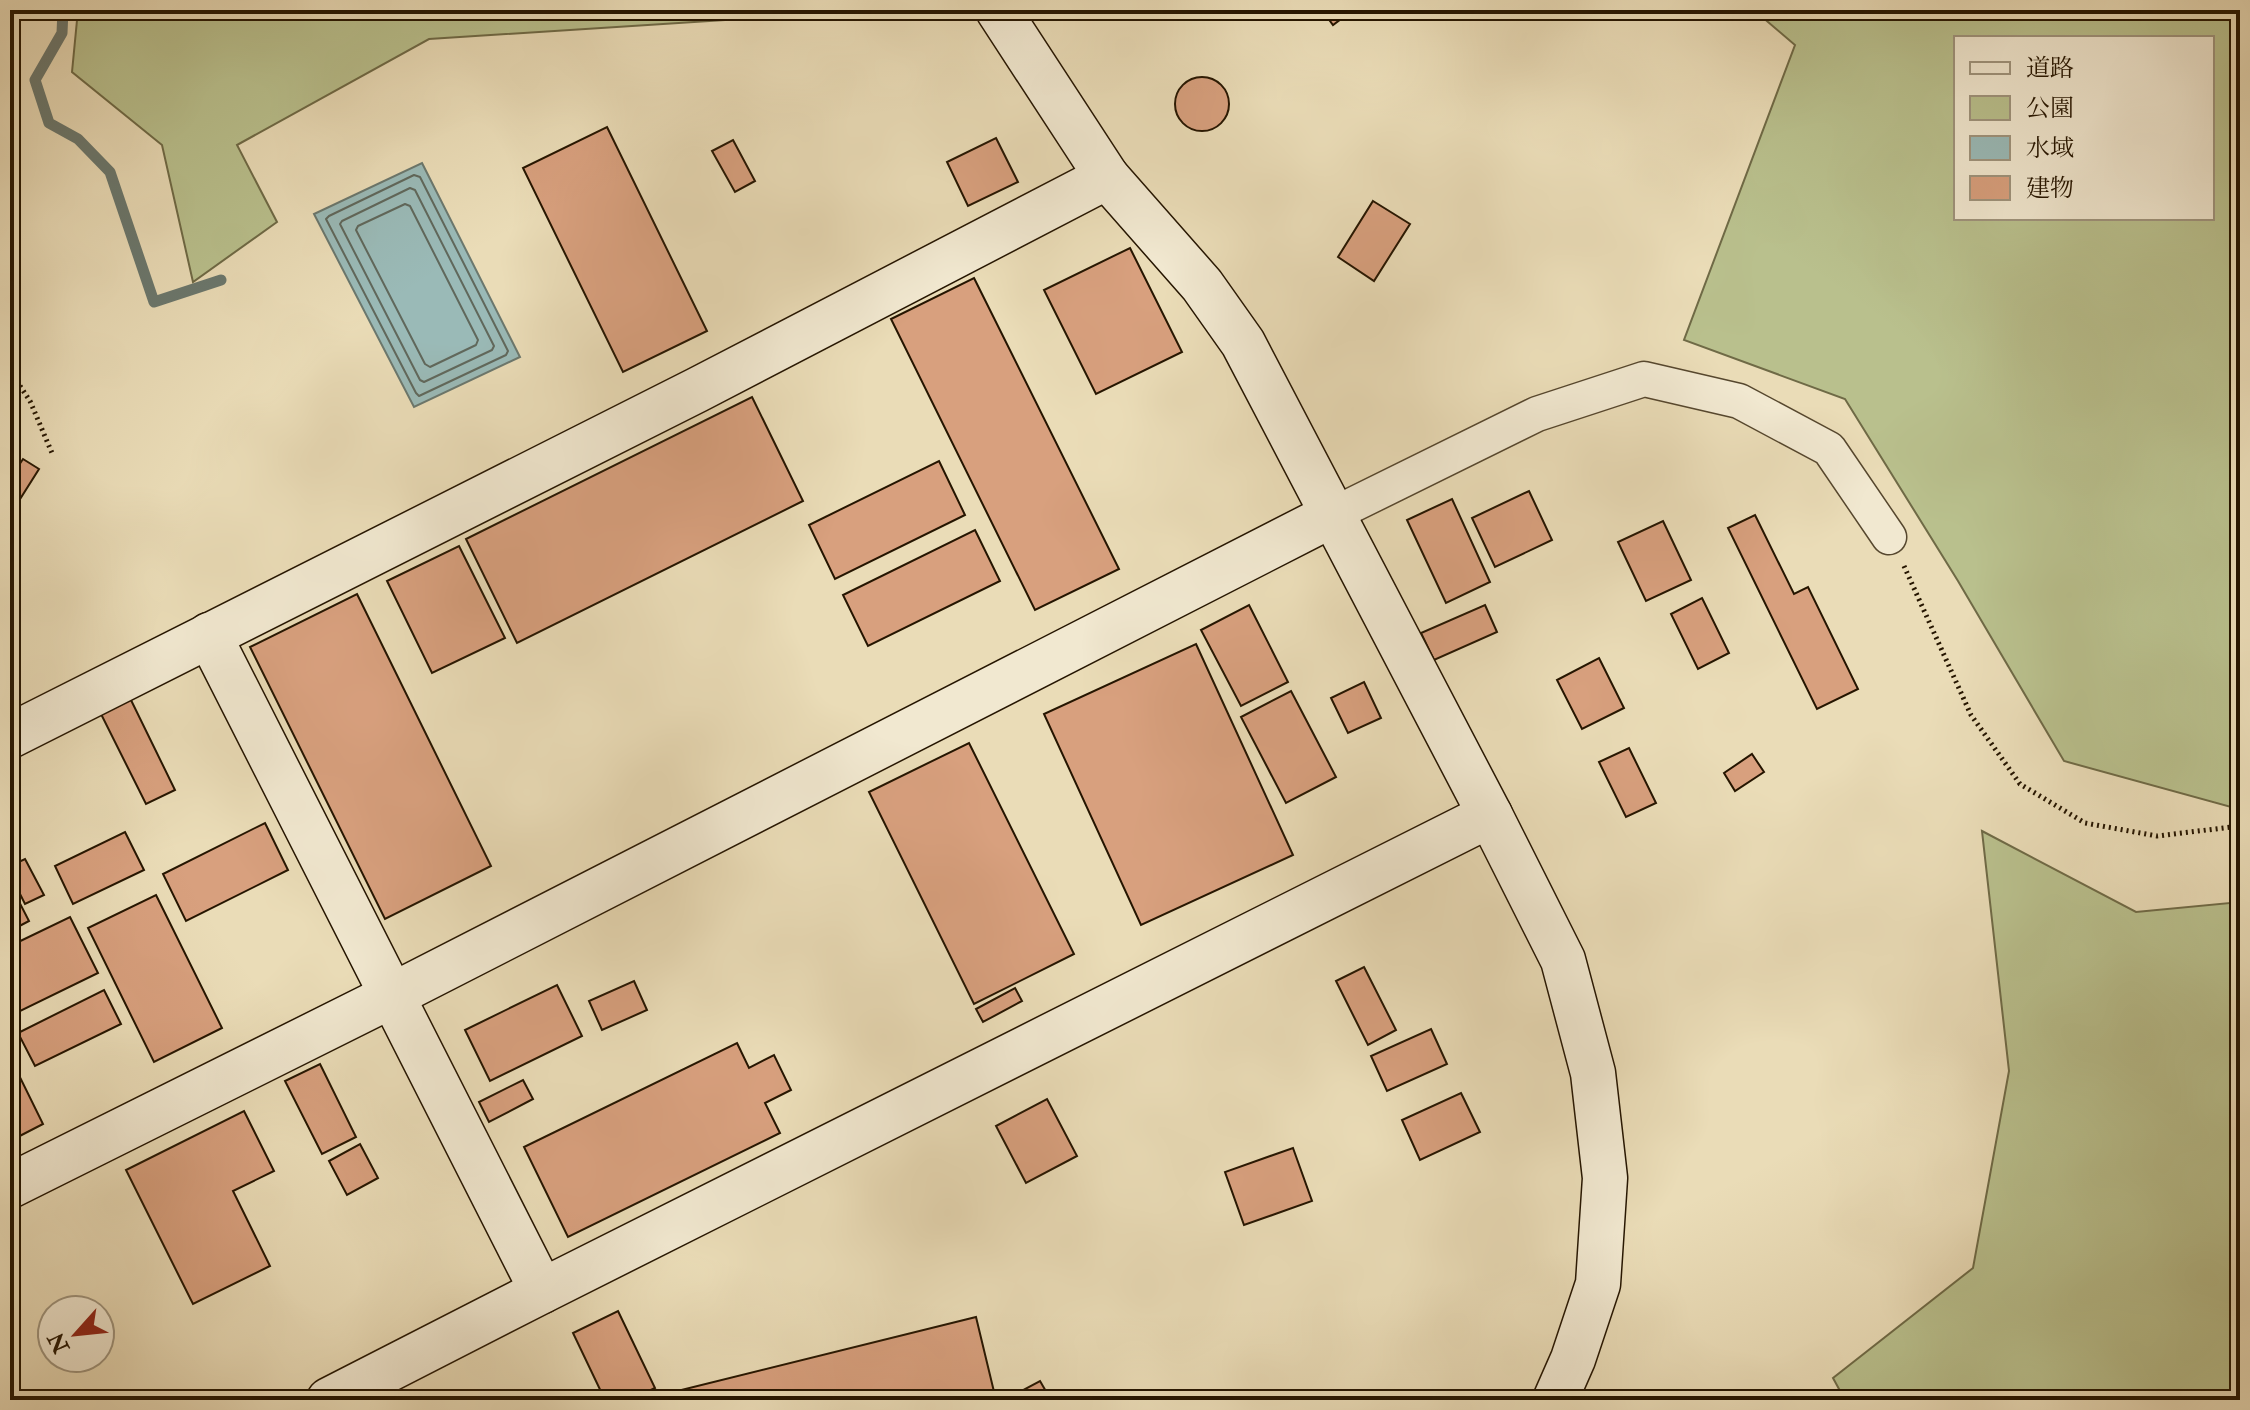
<svg xmlns="http://www.w3.org/2000/svg" width="2250" height="1410" font-family="'IM FELL Double Pica','Noto Serif JP',serif">
<style>
.green{fill:#b9c08d;stroke:#6f6a46;stroke-width:2;fill-rule:evenodd}
.water{fill:#9abab7;stroke:#6b786e;stroke-width:2}
.lines{fill:none;stroke-linecap:round;stroke-linejoin:round}
.shore{stroke:#60685c;stroke-width:2}
.stream{stroke:#6b786e;stroke-width:11}
.building{fill:#d8a07e;stroke:#251500;stroke-width:2}
.street-casing{stroke:#56472e;stroke-width:37}
.secondary-casing{stroke:#251500;stroke-width:47}
.path{stroke:#251500;stroke-width:5;stroke-dasharray:2 4;stroke-linecap:butt}
.street{stroke:#f1e8d0;stroke-width:34}
.secondary{stroke:#f1e8d0;stroke-width:44}
</style>
<rect width="100%" height="100%" fill="#eadcb7"/>
<filter id="stains"><feTurbulence type="fractalNoise" baseFrequency=".0025" numOctaves="4"/><feColorMatrix values="0 0 0 0 .2 0 0 0 0 .09 0 0 0 0 .02 0 0 0 .5 -.17"/></filter>
<radialGradient id="worn" r=".72"><stop offset=".6" stop-color="#630" stop-opacity="0"/><stop offset="1" stop-color="#630" stop-opacity=".3"/></radialGradient>
<g class="green">
<polygon points="78,10 880,10 429,39 237,145 277,222 193,282 162,145 72,72"/>
<path d="M1754,10H2240V802L2231,807L2064,761L1958,581L1845,399L1684,340L1795,45ZM1956,38H2212V218H1956Z"/>
<polygon points="1982,831 2136,912 2240,902 2240,1400 1845,1400 1833,1378 1973,1268 2009,1071"/>
</g>
<polygon class="water" points="422,163 520,357 414,407 314,214"/>
<g class="lines">
<g class="shore">
<polygon points="414,175 420,177 508,351 506,355 419,396 416,393 326,219 329,216"/>
<polygon points="410,188 415,190 494,346 492,350 424,382 420,380 340,224 342,221"/>
<polygon points="405,204 410,206 478,340 476,345 430,367 425,364 356,230 358,226"/>
</g>
<polyline class="stream" points="63,10 62,33 35,80 49,123 78,139 110,172 154,302 221,280"/>
</g>
<g class="building">
<polygon points="1322,10 1353,10 1333,25"/>
<circle cx="1202" cy="104" r="27"/>
<polygon points="607,127 707,331 623,372 523,168"/>
<polygon points="996,138 1018,182 968,206 947,162"/>
<polygon points="733,140 755,181 735,192 712,151"/>
<polygon points="1373,201 1410,224 1374,281 1338,257"/>
<polygon points="1130,248 1182,352 1096,394 1044,290"/>
<polygon points="974,278 1119,569 1035,610 891,319"/>
<polygon points="752,397 803,501 517,643 466,539"/>
<polygon points="23,459 39,469 10,515 10,479"/>
<polygon points="939,461 965,515 835,579 809,525"/>
<polygon points="1529,491 1552,540 1495,567 1472,518"/>
<polygon points="1452,499 1490,582 1446,603 1407,520"/>
<polygon points="1755,515 1794,594 1808,587 1858,689 1817,709 1728,528"/>
<polygon points="1663,521 1691,580 1646,601 1618,542"/>
<polygon points="975,530 1000,581 868,646 843,595"/>
<polygon points="459,546 505,638 432,673 387,581"/>
<polygon points="357,594 491,866 385,919 250,647"/>
<polygon points="1702,598 1729,653 1698,669 1671,614"/>
<polygon points="1249,605 1288,682 1241,706 1201,630"/>
<polygon points="1485,605 1497,632 1434,660 1421,633"/>
<polygon points="1196,644 1293,855 1141,925 1044,714"/>
<polygon points="1599,658 1624,708 1582,729 1557,680"/>
<polygon points="1364,682 1381,718 1348,733 1331,698"/>
<polygon points="1291,691 1336,777 1286,803 1241,717"/>
<polygon points="129,696 175,790 146,804 99,710"/>
<polygon points="969,743 1074,954 974,1004 869,792"/>
<polygon points="1629,748 1656,803 1626,817 1599,762"/>
<polygon points="1752,754 1764,772 1735,791 1724,773"/>
<polygon points="265,823 288,870 186,921 163,874"/>
<polygon points="125,832 144,870 73,904 55,866"/>
<polygon points="25,859 44,895 25,904 10,874 10,866"/>
<polygon points="10,884 29,921 10,931"/>
<polygon points="156,895 222,1028 154,1062 88,928"/>
<polygon points="70,917 98,973 10,1016 10,946"/>
<polygon points="1364,967 1396,1030 1368,1045 1336,981"/>
<polygon points="634,981 647,1010 602,1030 589,1001"/>
<polygon points="557,985 582,1036 490,1081 465,1030"/>
<polygon points="1015,988 1022,1001 983,1022 976,1009"/>
<polygon points="104,990 121,1024 35,1066 18,1033"/>
<polygon points="1431,1029 1447,1064 1387,1091 1371,1056"/>
<polygon points="737,1043 749,1068 774,1055 791,1090 765,1103 780,1133 568,1237 524,1147"/>
<polygon points="10,1057 43,1124 10,1141"/>
<polygon points="320,1064 356,1137 322,1154 285,1081"/>
<polygon points="523,1080 533,1099 489,1122 479,1102"/>
<polygon points="1461,1093 1480,1132 1420,1160 1402,1120"/>
<polygon points="1047,1099 1077,1156 1026,1183 996,1126"/>
<polygon points="244,1111 274,1171 233,1191 270,1266 193,1304 126,1170"/>
<polygon points="360,1144 378,1178 347,1195 329,1161"/>
<polygon points="1293,1148 1312,1201 1244,1225 1225,1172"/>
<polygon points="618,1311 655,1388 630,1400 605,1400 573,1333"/>
<polygon points="976,1317 996,1400 641,1400"/>
<polygon points="1040,1381 1051,1400 1014,1400 1012,1396"/>
</g>
<g class="lines">
<g class="street-casing">
<polyline id="street" points="1332,515 1537,414 1644,379 1739,401 1829,449 1889,537"/>
</g>
<g class="secondary-casing">
<g id="secondary">
<polyline points="998,10 1107,177"/>
<polyline points="209,635 542,1291"/>
<polyline points="10,736 697,390 1107,177 1202,285 1243,343 1490,815 542,1291 329,1400"/>
<polyline points="1490,815 1563,960 1593,1073 1605,1178 1598,1284 1573,1359 1555,1400"/>
<polyline points="10,1186 393,995 1332,515"/>
</g>
</g>
<g class="path">
<polyline points="10,371 30,401 52,453"/>
<polyline points="1904,566 1971,715 2020,784 2085,823 2157,836 2240,826"/>
</g>
<use href="#street" class="street"/>
<use href="#secondary" class="secondary"/>
</g>
<rect width="2250" height="1410" fill="none" stroke="#eadcb7" stroke-width="40"/>
<rect x="12" y="12" width="2226" height="1386" fill="none" stroke="#251500" stroke-width="4"/>
<rect x="20" y="20" width="2210" height="1370" fill="none" stroke="#251500" stroke-width="2"/>
<rect x="1954" y="36" width="260" height="184" fill="#f1e8d0" stroke="#9f947d" stroke-width="2"/>
<rect x="1970" y="62" width="40" height="12" fill="#f1e8d0" stroke="#9f947d" stroke-width="2"/>
<text x="2026" y="76" font-size="24" fill="#251500">道路</text>
<rect x="1970" y="96" width="40" height="24" fill="#b9c08d" stroke="#9f947d" stroke-width="2"/>
<text x="2026" y="116" font-size="24" fill="#251500">公園</text>
<rect x="1970" y="136" width="40" height="24" fill="#9abab7" stroke="#9f947d" stroke-width="2"/>
<text x="2026" y="156" font-size="24" fill="#251500">水域</text>
<rect x="1970" y="176" width="40" height="24" fill="#d8a07e" stroke="#9f947d" stroke-width="2"/>
<text x="2026" y="196" font-size="24" fill="#251500">建物</text>
<g transform="translate(76 1334) rotate(243)"><circle r="38" fill="#f1e8d0" stroke="#9f947d" stroke-width="2"/>
<path d="M0-6L14 30L0 20L-14 30Z" fill="#8f2418"/>
<text y="-12" font-size="22" font-weight="bold" text-anchor="middle" fill="#251500">N</text>
</g>
<rect width="100%" height="100%" filter="url(#stains)"/>
<rect width="100%" height="100%" fill="url(#worn)"/>
</svg>
